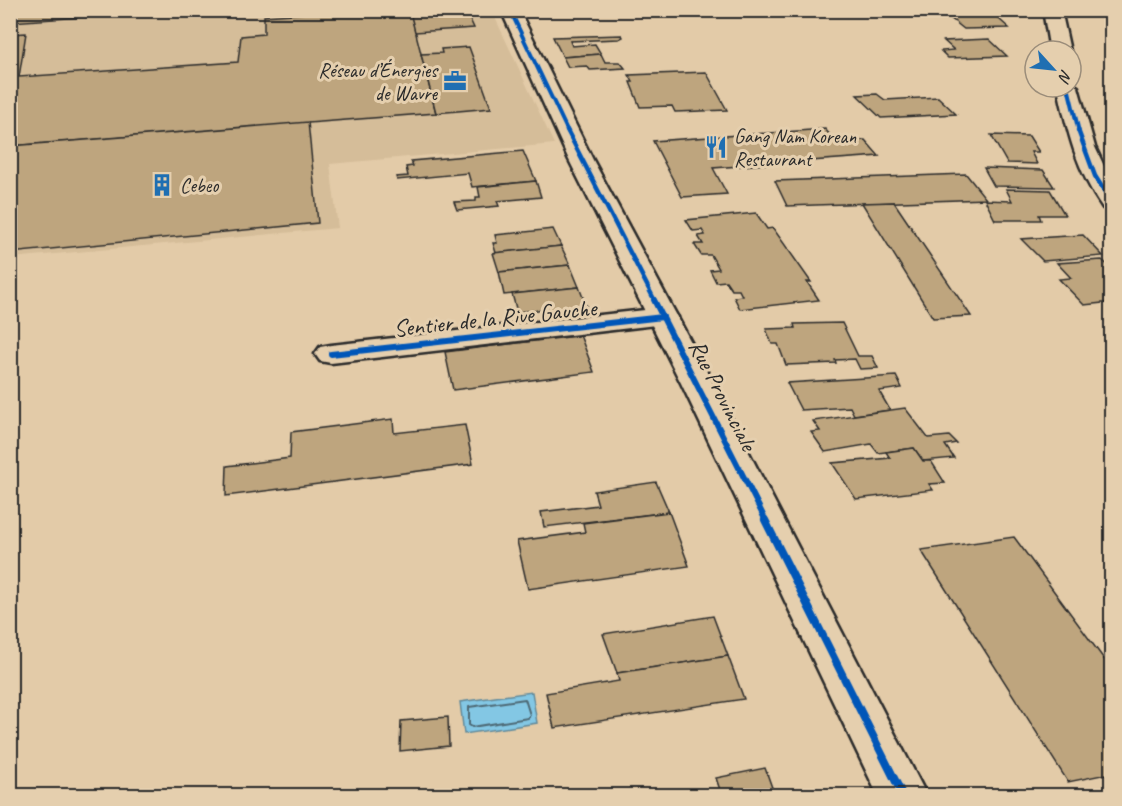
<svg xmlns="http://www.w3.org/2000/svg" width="1122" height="806" font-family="Caveat,sans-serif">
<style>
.built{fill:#d5bd99}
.water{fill:#83c7e4;stroke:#60899a;stroke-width:1.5}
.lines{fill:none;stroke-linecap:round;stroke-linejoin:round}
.shore{stroke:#4e6975;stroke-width:2}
.building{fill:#bea57e;stroke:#2b2b2b;stroke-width:1.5}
.street-casing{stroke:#2b2b2b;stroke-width:5}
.secondary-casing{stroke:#2b2b2b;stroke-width:5}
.street{fill:#e5cfae;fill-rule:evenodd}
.secondary{fill:#e5cfae;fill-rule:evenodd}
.cycleway-far3-casing{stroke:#e5cfae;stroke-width:6}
.cycleway-far2-casing{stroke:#e5cfae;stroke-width:8}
.cycleway-far1-casing{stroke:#e5cfae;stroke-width:10}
.cycleway-casing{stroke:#e5cfae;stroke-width:11}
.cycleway-far3{stroke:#0057b8;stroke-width:4}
.cycleway-far2{stroke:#0057b8;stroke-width:4.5}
.cycleway-far1{stroke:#0057b8;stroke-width:6}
.cycleway{stroke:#0057b8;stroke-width:8}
.labels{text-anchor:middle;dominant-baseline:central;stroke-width:6;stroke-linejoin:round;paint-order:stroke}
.far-poi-label{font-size:20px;fill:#2b2b2b;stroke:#e5cfae;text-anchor:start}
.street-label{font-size:24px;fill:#2b2b2b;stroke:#e5cfae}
</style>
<rect width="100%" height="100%" fill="#e3cba8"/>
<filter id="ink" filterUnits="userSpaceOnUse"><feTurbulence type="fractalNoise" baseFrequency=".0167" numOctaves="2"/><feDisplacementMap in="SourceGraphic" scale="12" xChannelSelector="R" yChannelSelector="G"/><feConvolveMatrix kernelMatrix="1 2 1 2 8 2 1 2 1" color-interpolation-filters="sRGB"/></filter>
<g filter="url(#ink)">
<polygon class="built" points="11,11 492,11 554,144 330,164 338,228 11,258"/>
<polygon class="water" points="532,692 537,723 464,734 460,702"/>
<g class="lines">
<polygon class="shore" points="525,699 530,715 528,718 472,727 469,725 469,707"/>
</g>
<g class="building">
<polygon points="10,10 187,10 10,22"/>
<polygon points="352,10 410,10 436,113 10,146 10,34 26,33 19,77 238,62 241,36 264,34 264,16"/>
<polygon points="991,12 1009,28 964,29 945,14"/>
<polygon points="467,13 474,28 415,32 411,16"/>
<polygon points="622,35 623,37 619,39 570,41 572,46 595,44 601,54 563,57 553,37"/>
<polygon points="989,39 1007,56 948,58 941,51 954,50 944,41"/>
<polygon points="469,47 491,108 436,113 421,54 442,53 441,49"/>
<polygon points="601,54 605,62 620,62 625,68 590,70 587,66 568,67 563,57"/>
<polygon points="706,72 727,110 675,112 672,106 640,107 630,82 633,82 629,75"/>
<polygon points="877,94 885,100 938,97 956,114 881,118 857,95"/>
<polygon points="308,122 318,223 10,253 10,146"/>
<polygon points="825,129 835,141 865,140 879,156 713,168 727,194 682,197 653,141"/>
<polygon points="991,135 1029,136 1039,152 1031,152 1037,164 1007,163"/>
<polygon points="523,151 536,181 472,187 468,173 397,180 396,177 408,176 406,167 413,166 411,161"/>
<polygon points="984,168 1043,170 1054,187 994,186"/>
<polygon points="966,174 986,199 787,206 775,181"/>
<polygon points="536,181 541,197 497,201 499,206 457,210 454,202 476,201 476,197 480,197 478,187"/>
<polygon points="1006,189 1050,190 1065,215 1039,215 1041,220 995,220 985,200 1012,201"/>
<polygon points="894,202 971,316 933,318 862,203"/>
<polygon points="756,213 767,229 773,228 811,282 807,282 819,300 740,309 734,297 742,296 739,290 732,290 726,281 716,282 710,270 719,269 711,255 701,255 694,244 703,244 698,236 705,235 702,230 693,231 686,220"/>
<polygon points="553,229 561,246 496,253 493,243 497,243 495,235"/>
<polygon points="1083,235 1103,256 1043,261 1021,239"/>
<polygon points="561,246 570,265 499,272 493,253"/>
<polygon points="1102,260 1112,269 1112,302 1084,305 1059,279 1071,278 1057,263"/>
<polygon points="570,265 579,287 504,295 499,272"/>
<polygon points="579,287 590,316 550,320 548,309 517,312 512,294"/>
<polygon points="842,323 858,356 872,356 878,368 860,369 855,359 835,360 836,363 786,365 778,344 772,344 766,329 795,328 794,324"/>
<polygon points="580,335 594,372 453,390 445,352"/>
<polygon points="896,376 902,388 879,391 890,410 854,415 850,407 801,410 787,383"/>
<polygon points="905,408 928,438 949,436 956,443 945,445 954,458 923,461 914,448 878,453 871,444 825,452 811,432 820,431 813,421"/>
<polygon points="393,419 394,433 465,425 473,464 226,496 227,466 290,458 291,432"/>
<polygon points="914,448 923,461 931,461 945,483 929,484 933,490 856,499 832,463 890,458 886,452"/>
<polygon points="656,482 669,512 544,527 541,512 598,505 594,491"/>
<polygon points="669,512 689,566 528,589 517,541 585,532 583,523"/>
<polygon points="1014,537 1112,670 1112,773 1068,782 921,550"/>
<polygon points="713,616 728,656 617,673 603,634"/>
<polygon points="728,656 744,699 554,728 546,693 619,681 617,673"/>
<polygon points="448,717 449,746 400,751 401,721"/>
<polygon points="765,768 775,796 722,796 716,778"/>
</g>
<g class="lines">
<g class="street-casing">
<g id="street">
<polygon points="1043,10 1061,10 1070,51 1050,51"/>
<path d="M1071,82L1078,87L1095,147L1112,183V210L1103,208C1077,171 1067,131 1058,87H1071Z"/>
<polygon points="663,308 673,311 678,317 673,323 331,363 320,361 315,354 320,347 331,345"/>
</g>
</g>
<g class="secondary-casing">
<polygon id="secondary" points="501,10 519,10 593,160 713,383 927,796 878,796 681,383 569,160"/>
</g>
<use href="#street" class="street"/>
<use href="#secondary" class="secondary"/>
<g class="cycleway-far3-casing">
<g id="cycleway-far3">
<polyline points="510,10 568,132"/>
<polyline points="1068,87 1079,132"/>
</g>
</g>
<g class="cycleway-far2-casing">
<g id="cycleway-far2">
<polyline points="567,130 655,301"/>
<polyline points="1078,130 1095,176 1112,203"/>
</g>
</g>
<g class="cycleway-far1-casing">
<g id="cycleway-far1">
<polyline points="654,300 766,521"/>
<polyline points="331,354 663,317"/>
</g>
</g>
<g class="cycleway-casing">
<polyline id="cycleway" points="765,520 903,796"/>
</g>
<use href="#cycleway-far3" class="cycleway-far3"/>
<use href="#cycleway-far2" class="cycleway-far2"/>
<use href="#cycleway-far1" class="cycleway-far1"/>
<use href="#cycleway" class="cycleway"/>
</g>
</g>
<defs>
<g id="office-bare" transform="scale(1.8)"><path d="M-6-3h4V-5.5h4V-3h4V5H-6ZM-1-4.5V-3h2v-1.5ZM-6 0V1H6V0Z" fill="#1f6fb2" stroke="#e5cfae" stroke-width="2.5" paint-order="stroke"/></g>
<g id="restaurant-bare" transform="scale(1.8)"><path d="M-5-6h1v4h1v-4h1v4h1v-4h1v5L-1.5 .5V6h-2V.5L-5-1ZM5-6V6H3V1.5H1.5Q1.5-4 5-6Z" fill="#1f6fb2" stroke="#e5cfae" stroke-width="2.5" paint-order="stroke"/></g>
<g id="building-bare" transform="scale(1.8)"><path d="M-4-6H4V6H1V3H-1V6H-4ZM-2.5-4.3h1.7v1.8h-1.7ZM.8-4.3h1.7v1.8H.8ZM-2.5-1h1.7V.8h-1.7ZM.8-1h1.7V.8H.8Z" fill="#1f6fb2" stroke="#e5cfae" stroke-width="2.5" paint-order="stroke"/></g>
</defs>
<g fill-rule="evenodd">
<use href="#office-bare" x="455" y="81"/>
<use href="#restaurant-bare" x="716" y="147"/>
<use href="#building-bare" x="162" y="185"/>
</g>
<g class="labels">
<g class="far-poi-label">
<text x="437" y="70" text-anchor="end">Réseau d’Énergies<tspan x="437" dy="23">de Wavre</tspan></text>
<text x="734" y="136">Gang Nam Korean<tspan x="734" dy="23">Restaurant</tspan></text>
<text x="180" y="185">Cebeo</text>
</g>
<g class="street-label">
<text transform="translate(495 318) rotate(-6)">Sentier de la Rive Gauche</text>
<text transform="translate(723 395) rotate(63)">Rue Provinciale</text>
</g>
</g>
<rect width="1122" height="806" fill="none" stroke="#e5cfae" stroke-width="36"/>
<rect x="18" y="18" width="1086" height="770" fill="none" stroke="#2b2b2b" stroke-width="2" filter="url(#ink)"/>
<g transform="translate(1053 69) rotate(117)"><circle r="28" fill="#e5cfae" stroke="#9b8d7a" stroke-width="1.5"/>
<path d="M0-4.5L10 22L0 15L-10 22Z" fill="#1f6fb2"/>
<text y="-9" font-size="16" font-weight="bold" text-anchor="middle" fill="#2b2b2b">N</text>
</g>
</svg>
